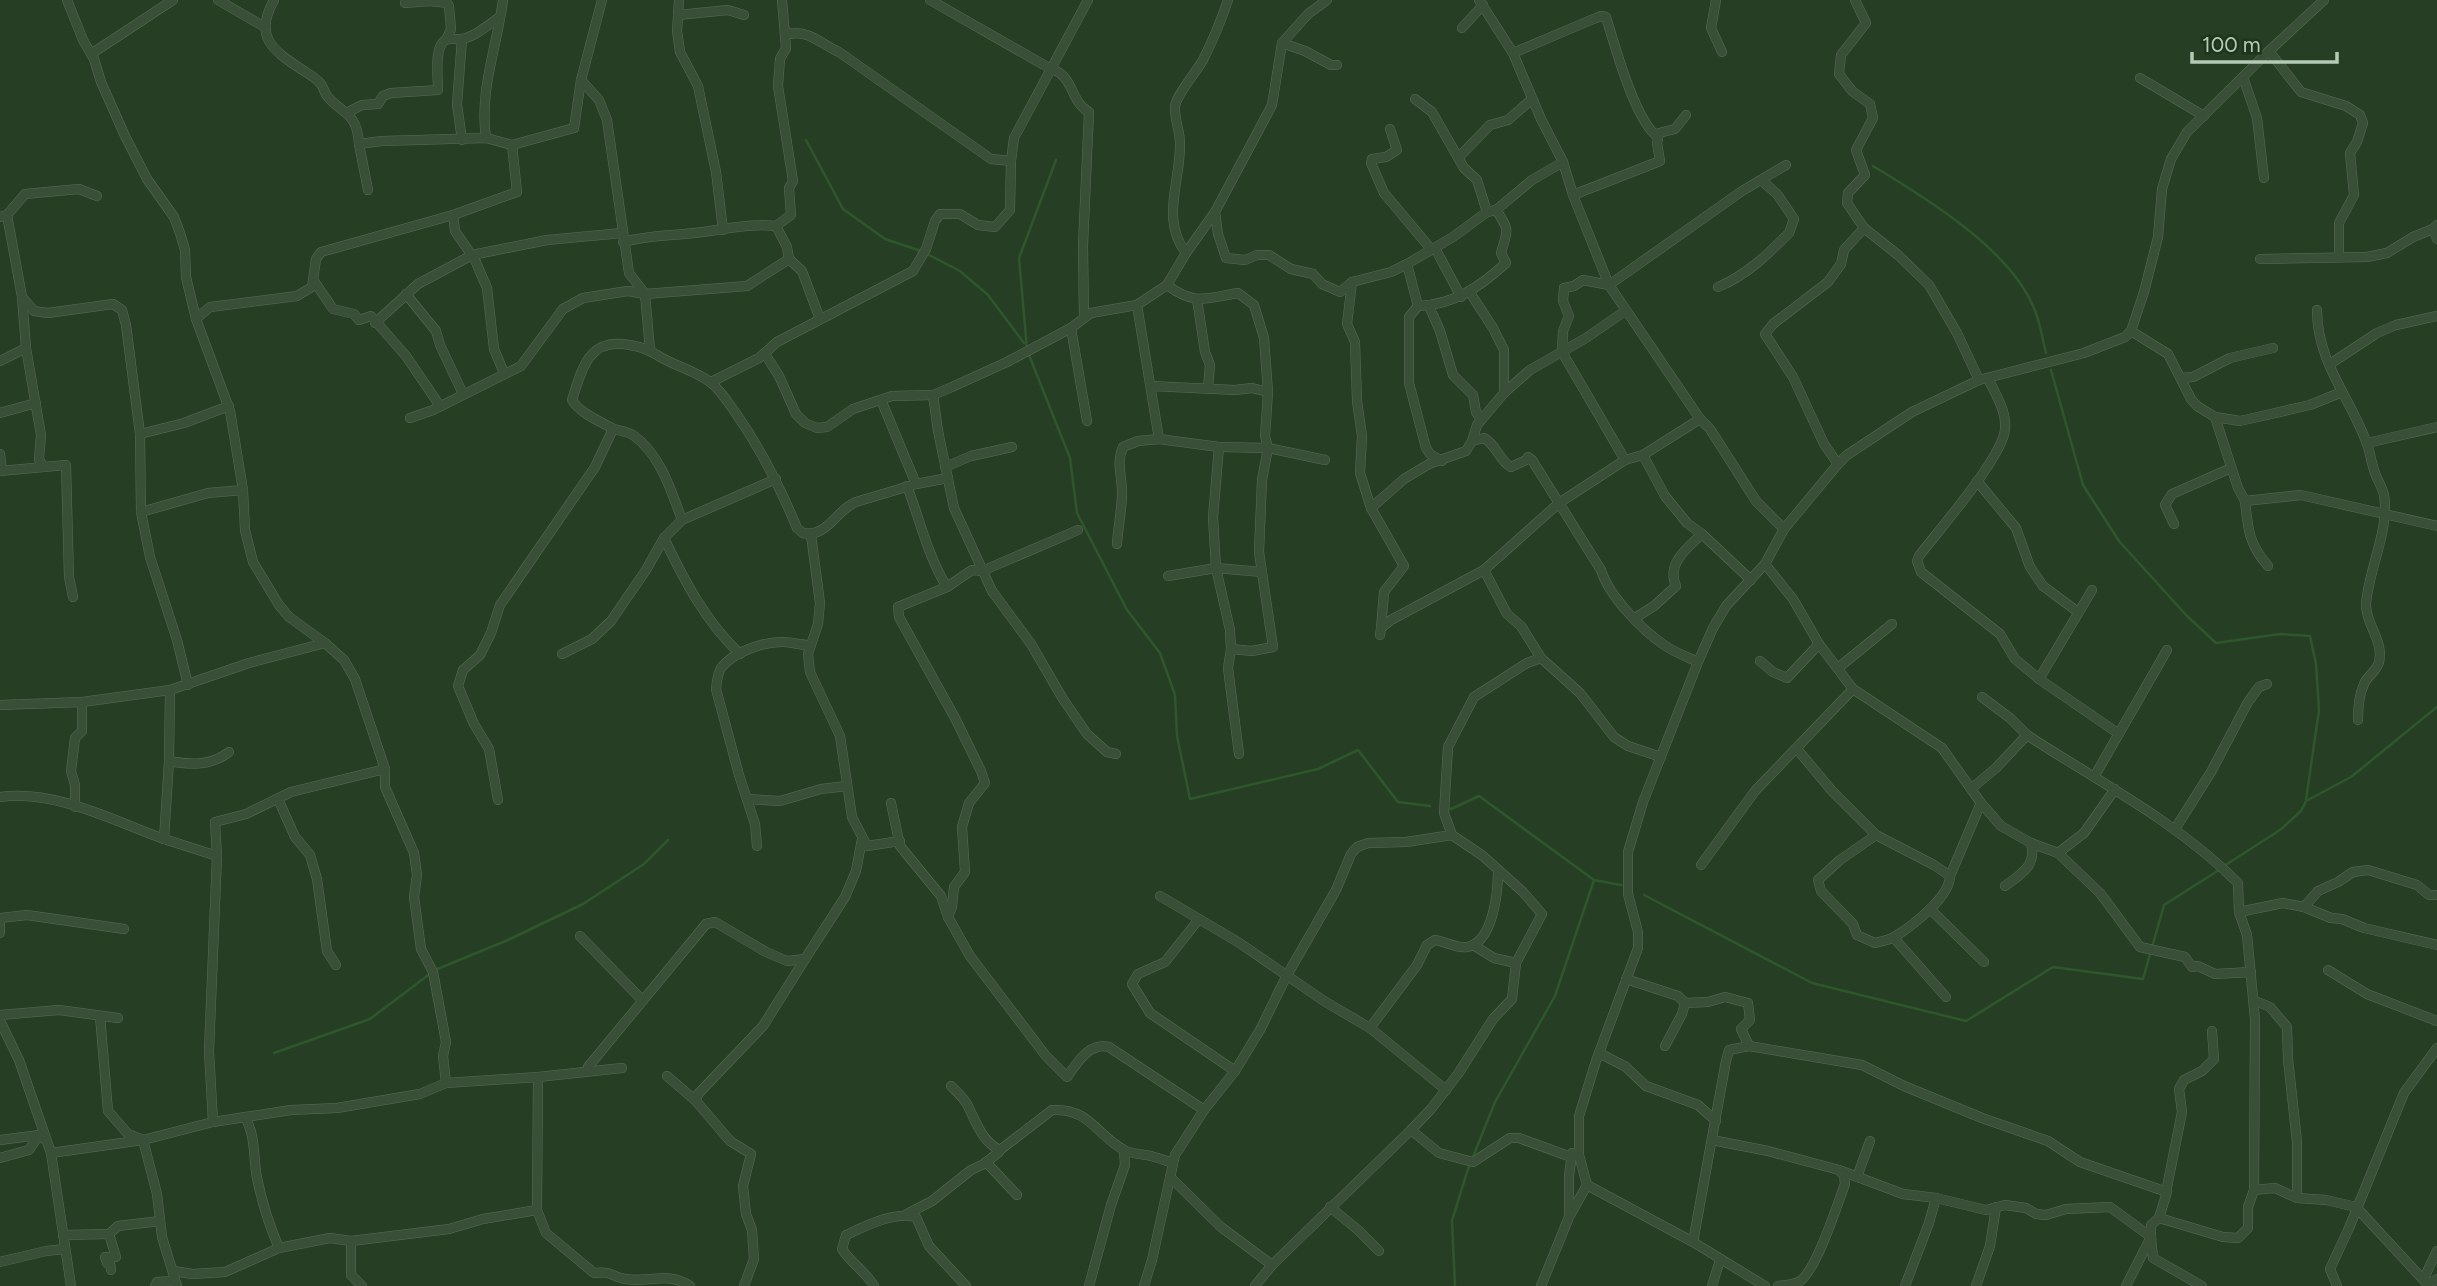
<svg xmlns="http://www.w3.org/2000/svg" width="2437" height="1286" font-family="Figtree,sans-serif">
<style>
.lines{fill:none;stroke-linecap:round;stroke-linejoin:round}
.stream{stroke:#2e572c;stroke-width:2.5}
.street-casing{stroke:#586d56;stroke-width:10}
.street{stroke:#3a4f38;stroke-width:9}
</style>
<rect width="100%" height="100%" fill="#263f24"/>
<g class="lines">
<g class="stream">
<polyline points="806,140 843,209 885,239 921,251"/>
<path d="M1873,166C1926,198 2008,248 2033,306C2040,320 2042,338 2046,353"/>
<polyline points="927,254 960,271 988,295 1024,343"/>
<polyline points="1027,349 1019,258 1056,160"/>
<polyline points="1029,355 1070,458 1077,513 1127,610 1160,653 1175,695 1177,736 1190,799 1318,769 1358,750 1398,802 1430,806"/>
<polyline points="2051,370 2083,485 2119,541 2186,615 2216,643 2280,634 2310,636 2316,664 2319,710 2306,800"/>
<polyline points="1446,808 1451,809 1479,796 1594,880 1621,885"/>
<polyline points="2224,866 2280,830 2301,811 2306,801 2351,777 2437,707"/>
<polyline points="1644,895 1812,983 1966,1021 2053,967 2143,979 2164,905 2219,870"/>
<polyline points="274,1053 370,1019 435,970 508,940 583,904 644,864 668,840"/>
<polyline points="1455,1286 1452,1221 1467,1172 1495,1102 1555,996 1594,880"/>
</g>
<g class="street-casing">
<g id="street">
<polyline points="67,0 83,40 94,59 101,82 125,136 147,179 174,217 180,233 185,250 186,277 196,319 230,411 243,490 245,530 253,562 279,605 289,617 325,643 344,660 355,679 385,769 385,787 414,853 417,875 414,897 421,949 433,972 446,1042 443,1056 446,1083"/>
<polyline points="218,0 263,26"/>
<path d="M274,0C254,36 271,49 301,69C307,73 315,77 319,82C323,85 324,92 327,96C343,115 357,112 359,144"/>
<polyline points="679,0 677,31 680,52 698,86 716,172 723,230"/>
<polyline points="782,0 786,48 780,59 778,86 793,181 789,188 791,215 776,226 787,247 789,259 802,271 820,319"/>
<path d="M930,0L1051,69C1074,75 1070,102 1089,112L1083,245L1084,318"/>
<polyline points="1479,0 1513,53 1541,119 1563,162 1573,195 1609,285 1700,419 1710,429 1756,501 1784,529"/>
<polyline points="1716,0 1711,28 1722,52"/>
<polyline points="1855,0 1866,23 1841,55 1839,74 1852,91 1870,104 1873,118 1856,150 1865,175 1848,193 1847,203 1864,228 1898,255 1929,285 1957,333 1979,380"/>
<polyline points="405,3 430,1 447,3 449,6 451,29 447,38"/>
<polyline points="678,15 728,10 744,15"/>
<polyline points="1462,28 1483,5"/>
<path d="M786,31L790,34C810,30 822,45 839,52L991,159L1011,161"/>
<polyline points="462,39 457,104 462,140"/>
<polyline points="1282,43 1305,51 1331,65 1337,65"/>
<polyline points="2269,51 2301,92 2346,106 2360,115 2363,123 2357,142 2350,153 2354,195 2339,223 2339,256"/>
<path d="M1513,53L1591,20L1601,16L1606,17C1615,46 1635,121 1658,137"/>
<polyline points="91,54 173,0"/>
<polyline points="2243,77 2257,118 2264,178"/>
<polyline points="2140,78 2204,116"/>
<polyline points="581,80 599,100 607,120 629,273 645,294 650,350"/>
<polyline points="1415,99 1432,112 1464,168 1477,180 1487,212"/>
<path d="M348,112L362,105L378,104L383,96L391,93L438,90C438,77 435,56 441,45C446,36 452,40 461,39C475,37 488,25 500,17"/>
<polyline points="1390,129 1397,150 1386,157 1372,159 1371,163 1384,193 1431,249"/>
<path d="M486,138C479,91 497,47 503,0"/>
<polyline points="1459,157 1490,125 1508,120 1532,99"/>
<polyline points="368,190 359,144 382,141 486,138 512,145 574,128 581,80 602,0"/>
<polyline points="1573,195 1660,161 1657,143 1659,133 1675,129 1686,115"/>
<polyline points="1215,212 1218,234 1226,258 1245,260 1257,255 1269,255 1291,269 1313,274 1322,284 1340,292 1352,282 1391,272 1407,264 1453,237 1487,212 1496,210 1532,180 1563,162"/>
<polyline points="7,215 22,297 26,348 41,435 39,459 43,467"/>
<polyline points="453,215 455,231 475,260 487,288 494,349 504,373"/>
<polyline points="0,217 7,215 25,194 79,189 97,196"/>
<polyline points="2433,229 2437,239"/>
<path d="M623,242C650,235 668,236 694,233C723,230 746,223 776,226"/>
<polyline points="1435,248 1461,297"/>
<path d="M1186,253C1160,219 1181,181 1180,143C1180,131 1174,118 1175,106C1177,94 1197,71 1203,60C1213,40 1221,21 1228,0"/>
<polyline points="2260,259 2367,257 2387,253 2413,237 2433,229 2437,225"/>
<polyline points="1407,264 1418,306 1409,317 1409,383 1426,448 1430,454 1442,461"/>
<polyline points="314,281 333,309 354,314 359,320 371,316 406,356 440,406"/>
<polyline points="1352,282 1347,324 1355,342 1357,401 1362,436 1360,473 1371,508 1404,566 1384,592 1381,628"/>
<path d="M1167,285C1195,306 1206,298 1238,293L1254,305L1264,338L1268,392L1265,436L1268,448L1262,480L1259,552L1273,647L1252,651L1231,649"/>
<path d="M1718,287C1747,275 1767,255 1789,233L1794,219L1777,194L1761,180"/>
<polyline points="1469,291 1493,328 1504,350 1504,393"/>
<polyline points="406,294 436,331 440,345 463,394"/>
<polyline points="22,297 34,311 48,313 113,304 122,310 126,325 140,434 141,512 150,557 177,640 188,685"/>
<polyline points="1197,299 1205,352 1210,365 1208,388"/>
<polyline points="1137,305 1159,439"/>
<path d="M1418,306C1454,305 1481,286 1506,263L1501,253C1507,231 1511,231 1496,210"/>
<polyline points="1429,306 1440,331 1453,375 1473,395 1476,412 1481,420"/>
<path d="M2317,310C2317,363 2351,398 2367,444C2370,452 2371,461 2374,470C2376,478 2382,486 2384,495C2390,530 2368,570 2366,605C2366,625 2384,641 2379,662C2377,671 2367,676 2364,684C2359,695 2358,708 2358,720"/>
<polyline points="196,319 210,307 297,296 312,287 316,259 321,252 453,215 517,192 512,145"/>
<polyline points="375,323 418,284 472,255 547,240 622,233"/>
<polyline points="1071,328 1087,421"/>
<polyline points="2131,331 2168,354 2191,399 2197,406 2215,417 2238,488 2245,501 2301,495 2437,526"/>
<polyline points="765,354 779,376 796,414 805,423 817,428 827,427 853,409 892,396 933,395 952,387 1007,362 1071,328 1091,313 1137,305 1167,285 1186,253 1215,212 1272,105 1282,43 1308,14 1327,0"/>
<polyline points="0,361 26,348"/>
<polyline points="2330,364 2377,333 2396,325 2437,316"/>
<path d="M1988,378C1995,394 2007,411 2005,429C2003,457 1938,531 1919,556L1917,561L1921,572L2000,634L2015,659L2039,679L2119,734"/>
<polyline points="2181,378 2193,377 2230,358 2273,348"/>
<polyline points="711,382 759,358 777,342 913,271 926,249 935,221 940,214 960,214 978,225 995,227 1010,210 1011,161 1014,138 1088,0"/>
<polyline points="1151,386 1235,390 1252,388 1268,392"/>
<polyline points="933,395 938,431 954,508 992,591 1031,644 1063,699 1087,734 1107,752 1116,754"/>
<polyline points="881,400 916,484"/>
<polyline points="0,413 36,403"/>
<polyline points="2215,417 2240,421 2310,405 2342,392"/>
<polyline points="410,418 433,410 521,366 563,309 583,298 628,291 645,294 747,286 789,259"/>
<polyline points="140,434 184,423 229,406"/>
<path d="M1472,441L1484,438C1497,445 1499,461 1511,467L1526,460L1528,457L1532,460L1601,570C1609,596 1641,629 1664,645C1674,652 1687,657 1698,662"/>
<polyline points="2367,443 2437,427"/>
<polyline points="1219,447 1213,517 1216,568 1230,630 1231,649 1228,668 1239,754"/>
<polyline points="0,454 2,471"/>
<polyline points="1643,455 1665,496 1687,523 1702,534 1751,580"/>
<polyline points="1625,460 1562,352 1563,331 1569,316 1563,301 1564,288 1574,286 1583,280 1609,285 1742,191 1786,165"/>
<polyline points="1838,464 1824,444 1793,377 1765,334 1773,324 1828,282 1841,264 1844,250 1864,228"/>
<polyline points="945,467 971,456 1012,447"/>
<polyline points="0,471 66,465 69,577 73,597"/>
<polyline points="1977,481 2016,528 2030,567 2043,586 2078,612"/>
<path d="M907,486C920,520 928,557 947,587"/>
<path d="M2245,501C2248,530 2249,544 2268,566"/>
<polyline points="1371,508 1404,479 1429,464 1466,451 1472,441 1477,425 1504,393 1530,370 1586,338 1625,311"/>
<polyline points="141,512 208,493 243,490"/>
<path d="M682,520C671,490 660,454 633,435C626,431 619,431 612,428C599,421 580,413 572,400C581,373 587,340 623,344C637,346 646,348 657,355C674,366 694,370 710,382C721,390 729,404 737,415C762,451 780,487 797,528L803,533C827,538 836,510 856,502L916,484L948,478"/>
<polyline points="2174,524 2165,505 2172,494 2231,468"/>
<polyline points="811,535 820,603 818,624 808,654 810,672 840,736 852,817 867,846 900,841"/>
<path d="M664,538C684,580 705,621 740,654"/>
<path d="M1117,544C1118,527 1122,510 1122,492C1122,476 1116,463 1123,447L1138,441L1159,439L1219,447L1268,448L1325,460"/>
<polyline points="1765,564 1793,599 1819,644 1853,689 1942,748 1981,803 2001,826 2031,843 2058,853 2100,893 2140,947 2185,957 2192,967 2198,966 2215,974 2251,972"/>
<polyline points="1484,570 1507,614 1521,626 1541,658 1580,693 1614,737 1628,746 1661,757"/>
<polyline points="1168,576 1216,568 1262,572"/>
<path d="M1635,618L1654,606L1676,586C1666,564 1687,548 1702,534"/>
<polyline points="1380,635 1381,628 1391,620 1484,570 1559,503 1625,460 1643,455 1700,419"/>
<polyline points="562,654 592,639 611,621 646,570 664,538 682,520 776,479"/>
<polyline points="1760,661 1773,672 1787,678 1819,644"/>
<polyline points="1838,668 1892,624"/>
<polyline points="2039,679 2092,590"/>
<polyline points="170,690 169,761 164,839 217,856 209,1051 213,1122"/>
<polyline points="1982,697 2010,718 2027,735"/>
<polyline points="0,705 82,702 170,690 249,663 325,643"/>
<path d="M1797,749L1832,791L1876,835L1934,865L1950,876C1950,897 1913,925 1896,936C1890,940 1882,941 1875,943L1857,935L1853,924L1821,891L1818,880L1840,860L1876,835"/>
<path d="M169,761C191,765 211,766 229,752"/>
<polyline points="2094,777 2167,650"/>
<path d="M1972,788L1996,768L2027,735C2099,782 2176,821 2238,883L2239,912L2247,935L2255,1019L2254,1190L2248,1207V1228L2238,1238L2223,1237L2159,1218"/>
<path d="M0,797C54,789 114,821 164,839"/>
<polyline points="278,799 295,837 310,855 317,879 327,951 336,965"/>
<polyline points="747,799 780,801 821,789 847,786"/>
<polyline points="498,800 489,749 474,724 458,686 463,670 480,655 491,633 500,605 595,467 613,429"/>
<path d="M891,803L900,846L941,896L948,917L970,956L1046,1056L1067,1077C1077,1063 1089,1042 1109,1047L1204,1110"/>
<polyline points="75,807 75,785 71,771 75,738 82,731 82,702"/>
<polyline points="2175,829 2211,772 2248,702 2259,687 2267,684"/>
<path d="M757,846L755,824L739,775L716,689C717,682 717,675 721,668C733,652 763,642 782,642C791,642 800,645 810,645"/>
<polyline points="2058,853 2084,833 2115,789"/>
<polyline points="217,856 215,822 246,814 291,792 385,769"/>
<polyline points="1701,865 1755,791 1853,689"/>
<polyline points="1950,876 1981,803"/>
<path d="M2005,886C2021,874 2037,866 2031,843"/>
<polyline points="1160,896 1238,942 1324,1001 1370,1028 1446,1090"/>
<polyline points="2304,907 2318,891 2338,882 2353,872 2368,870 2417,885 2429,895 2437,895"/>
<polyline points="1930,909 1984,962"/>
<polyline points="2239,912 2283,903 2304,907 2331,918 2342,919 2364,928 2437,945"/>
<polyline points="948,917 952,907 954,887 965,872 962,827 969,803 985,783 981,771 955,718 899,617 898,607 947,587 972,570 982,571 1078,530"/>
<polyline points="0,918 27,915 124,929"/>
<polyline points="1199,919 1165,962 1138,974 1132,984 1150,1013 1235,1071"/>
<polyline points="0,923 0,933"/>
<polyline points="580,936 643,1001"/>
<polyline points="1894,938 1946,997"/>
<polyline points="1473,945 1494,958 1516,963"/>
<polyline points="805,959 845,897 856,871 862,839"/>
<polyline points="2328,970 2367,994 2437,1021"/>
<polyline points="1626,979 1678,996 1685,1003 1682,1014 1665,1046"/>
<polyline points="2253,1000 2270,1007 2287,1027 2288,1059 2297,1142 2297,1198"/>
<polyline points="1685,1003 1708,1002 1725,997 1748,1003 1750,1020 1741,1029 1749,1046"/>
<polyline points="0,1015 59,1010 118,1018"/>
<polyline points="100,1016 108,1111 128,1134 143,1140 157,1194 162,1237 177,1286"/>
<polyline points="0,1021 19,1060 51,1153 71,1286"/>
<path d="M1370,1028L1417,965L1427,945L1435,940C1444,941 1457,949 1467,947C1493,943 1498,892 1498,871"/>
<polyline points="1599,1053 1626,1067 1646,1086 1698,1105 1716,1121"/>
<polyline points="588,1067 706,924 715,922 766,952 787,961 805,959 763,1026 698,1094 696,1101 730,1141 751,1154 743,1186 746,1214 752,1230 754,1259 744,1286"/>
<polyline points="667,1076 696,1101"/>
<path d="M538,1077L537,1210L546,1233L594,1273C613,1271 610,1276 625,1279C650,1283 667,1271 690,1286"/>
<path d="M245,1117C256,1136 253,1157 257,1178C262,1202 269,1225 279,1248"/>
<polyline points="1411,1130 1439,1153 1473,1162 1510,1138 1519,1138 1571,1157"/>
<polyline points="0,1140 39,1135 45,1140"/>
<polyline points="1712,1140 1768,1151 1839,1170 1903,1194 1936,1198 1986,1210 2005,1205 2026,1208 2036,1214 2046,1215 2066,1209 2110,1207 2151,1237 2153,1258 2202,1286"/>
<path d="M1000,1150L1052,1110C1090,1108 1096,1135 1124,1150C1131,1154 1143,1154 1151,1156C1159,1158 1166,1161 1173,1163"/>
<polyline points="51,1153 143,1140 213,1122 291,1110 337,1108 420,1094 446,1083 538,1077 622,1068"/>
<polyline points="0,1158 29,1150 39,1135"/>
<polyline points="986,1162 1017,1195"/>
<polyline points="1170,1177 1221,1227 1272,1265"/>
<polyline points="1857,1177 1870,1141"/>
<polyline points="1587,1185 1693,1242 1765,1286"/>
<polyline points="2254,1190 2275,1188 2297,1198 2326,1200 2356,1207 2429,1286"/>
<polyline points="2166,1192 2182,1112 2179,1089 2184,1080 2202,1071 2214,1059 2212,1031"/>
<polyline points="1330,1207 1358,1230 1379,1251"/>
<path d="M907,1214L932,1201L971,1170L984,1164L999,1152L1000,1150C982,1142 975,1120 967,1104C963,1097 957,1092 951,1086"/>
<polyline points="1569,1215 1569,1176 1572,1153"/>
<polyline points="109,1234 116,1257 105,1257 107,1263 110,1263 111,1270"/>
<polyline points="63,1235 109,1234 118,1226 160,1221"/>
<polyline points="351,1241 351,1275 362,1286"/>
<polyline points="1693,1242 1726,1061 1729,1050 1749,1046 1862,1065 1904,1086 1982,1118 2048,1141 2080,1162 2167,1192 2159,1218 2151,1225 2151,1237 2126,1286"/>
<polyline points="0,1262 46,1251 65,1249"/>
<polyline points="174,1271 192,1274 225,1272 279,1248 330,1238 351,1241 449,1229 483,1219 537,1210"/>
<polyline points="2424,1278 2437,1251"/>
<polyline points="2428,1284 2437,1279"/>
<polyline points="155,1286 157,1282 174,1281"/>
<path d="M874,1286C865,1271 851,1263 842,1249L846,1235C866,1226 894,1211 916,1217L929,1246L966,1286"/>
<polyline points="1089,1286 1111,1205 1125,1165 1124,1151"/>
<polyline points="1144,1286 1152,1260 1175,1155 1204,1110 1235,1071 1260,1030 1286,977 1336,890 1351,854 1357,847 1368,843 1406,842 1452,835"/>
<polyline points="1255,1286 1272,1265 1411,1130 1431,1109 1458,1074 1493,1019 1512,999 1516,963 1542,914 1523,892 1483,856 1452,835 1444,813 1448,747 1474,697 1527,663 1541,658"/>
<polyline points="1541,1286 1569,1217 1587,1185 1579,1155 1579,1116 1596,1061 1638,948 1638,932 1628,894 1628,852 1643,802 1698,662 1713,628 1726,606 1765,564 1784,529 1838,464 1847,455 1912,412 1979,380 2084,353 2125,337 2131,331 2144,292 2158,237 2162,189 2171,159 2187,132 2269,51 2324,0"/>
<polyline points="1712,1286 1720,1260"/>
<path d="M1778,1286C1785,1285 1794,1285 1800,1281C1817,1269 1837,1205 1845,1184L1844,1175L1839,1170"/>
<polyline points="1905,1286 1929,1223 1936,1198"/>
<polyline points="1976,1286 1990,1246 1996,1207"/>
<polyline points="2337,1286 2330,1269 2349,1228 2404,1093 2437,1048"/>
</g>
</g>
<use href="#street" class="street"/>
</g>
<path d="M2192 52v10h145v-10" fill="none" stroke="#b5cab5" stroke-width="3.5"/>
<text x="2202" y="52" font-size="21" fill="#b5cab5" stroke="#1f341d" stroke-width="5" paint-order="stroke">100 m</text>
</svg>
